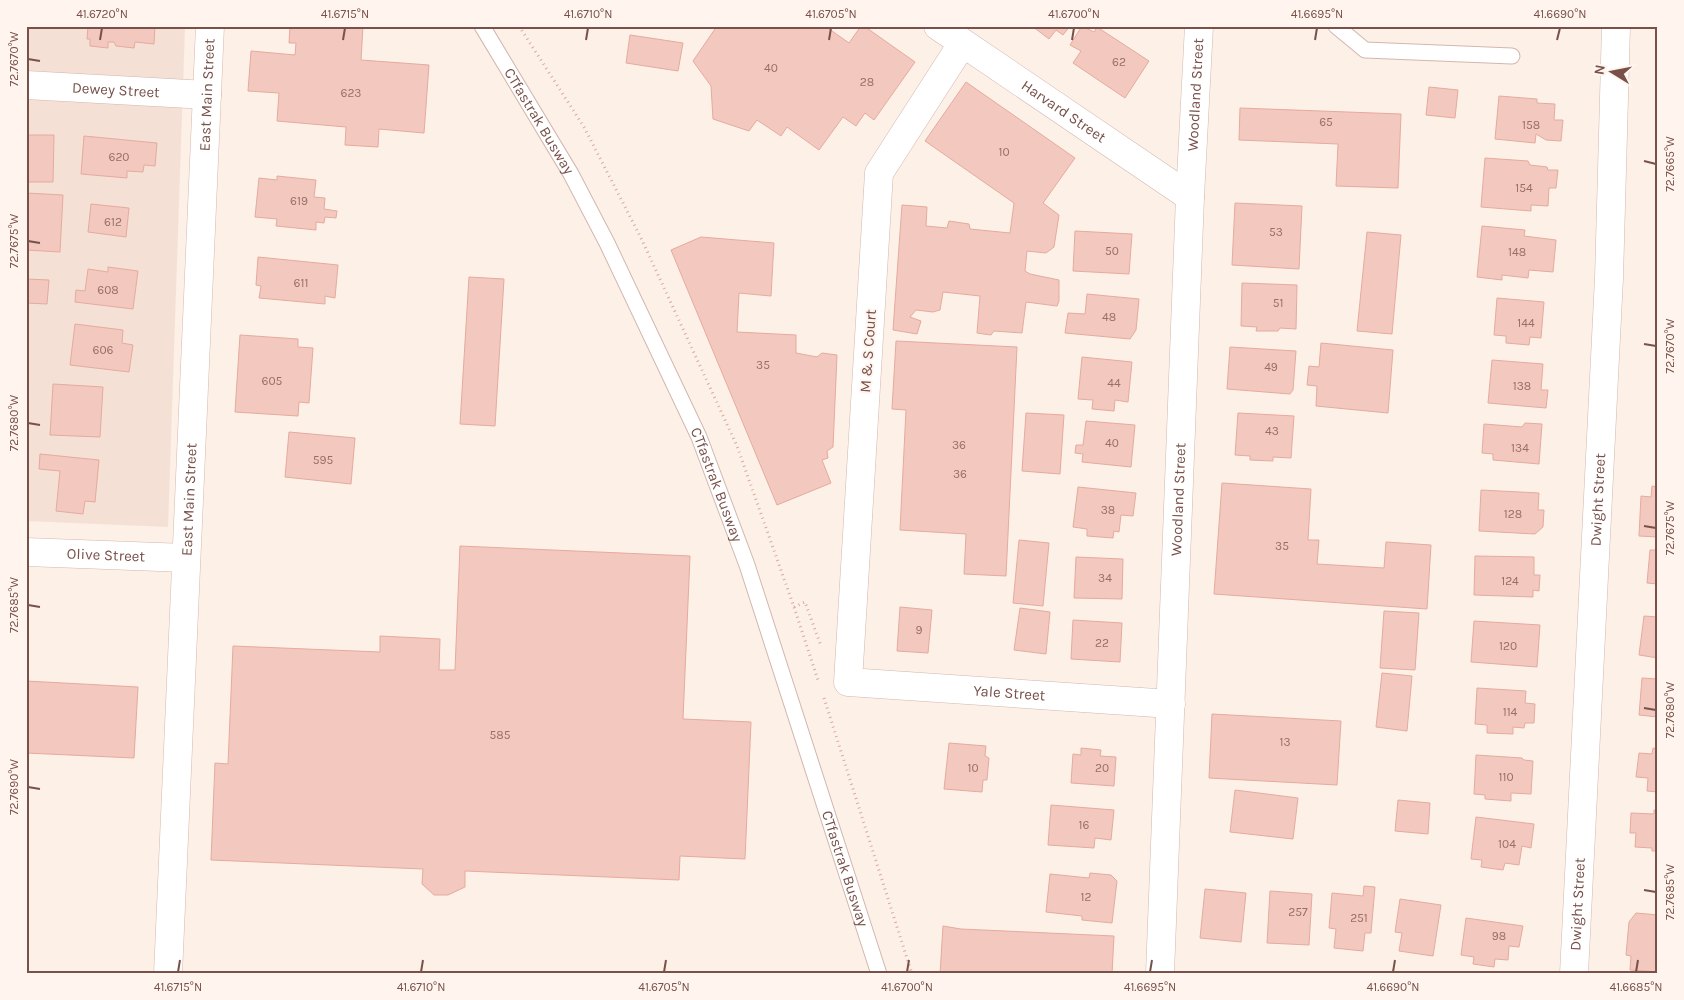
<svg xmlns="http://www.w3.org/2000/svg" width="1684" height="1000" font-family="Karla,sans-serif">
<style>
.residential{fill:#f5e0d5}
.building{fill:#f3c8be;stroke:#e6aa9e}
.lines{fill:none;stroke-linecap:round;stroke-linejoin:round}
.service-casing{stroke:#d2b7af;stroke-width:17}
.minor-casing{stroke:#d2b7af;stroke-width:29}
.secondary-casing{stroke:#d7b8af;stroke-width:29}
.path{stroke:#d9aaa0;stroke-width:3;stroke-dasharray:1 4;stroke-linecap:butt}
.service{stroke:#fff;stroke-width:15}
.minor{stroke:#fff;stroke-width:28}
.secondary{stroke:#fff;stroke-width:28}
.ticks{fill:none;stroke:#78514a;stroke-width:2}
.labels{text-anchor:middle;dominant-baseline:central;stroke-width:4;stroke-linejoin:round;paint-order:stroke}
.number-label{font-size:12px;fill:#976f67}
.street-label{font-size:15px;fill:#78514a;stroke:#fff5ee}
.neatline{fill:none;stroke:#78514a;stroke-width:2}
.ticks-label{font-size:12px;text-anchor:middle;fill:#78514a}
</style>
<rect width="100%" height="100%" fill="#fdf0e7"/>
<polygon class="residential" points="26,26 185,26 168,527 26,521"/>
<g class="building">
<polygon points="88,26 155,26 154,44 135,42 134,48 116,46 114,42 108,42 108,48 90,46 90,39 87,39"/>
<polygon points="290,26 363,26 361,60 429,65 424,133 379,129 378,147 345,145 346,127 277,121 279,93 248,91 251,51 295,55 296,43 289,43"/>
<polygon points="717,26 825,26 849,43 861,26 864,26 915,62 874,120 865,113 856,126 843,117 819,150 787,127 781,136 757,120 749,131 713,119 711,86 693,61"/>
<polygon points="1032,26 1070,26 1063,35 1056,30 1049,39"/>
<polygon points="1082,26 1094,32 1097,27 1149,61 1125,98 1073,63 1081,51 1070,45"/>
<polygon points="630,35 683,43 678,71 626,63"/>
<polygon points="966,82 1075,158 1043,203 1059,215 1054,247 1046,253 1027,251 1025,271 1030,274 1059,280 1059,301 1057,306 1026,302 1022,333 994,331 991,335 977,333 980,296 943,292 940,310 933,312 916,310 910,317 921,321 917,334 893,330 902,205 927,207 926,226 947,228 949,221 969,224 970,229 1010,233 1014,203 925,141"/>
<polygon points="1429,87 1458,90 1455,118 1426,115"/>
<polygon points="1499,96 1537,99 1537,103 1555,104 1554,120 1563,120 1561,141 1546,140 1536,134 1535,143 1495,139"/>
<polygon points="1240,108 1401,114 1398,188 1336,186 1338,144 1239,140"/>
<polygon points="26,135 54,135 53,182 26,182"/>
<polygon points="84,136 157,143 155,166 144,165 143,172 127,171 127,178 81,174"/>
<polygon points="1485,158 1528,161 1530,165 1547,167 1548,170 1558,170 1556,188 1549,188 1548,206 1531,205 1531,211 1481,207"/>
<polygon points="277,176 316,180 314,197 325,198 324,209 337,211 336,218 325,217 324,223 316,222 316,230 276,226 277,219 255,217 259,178 277,180"/>
<polygon points="26,193 63,195 60,252 26,250"/>
<polygon points="1235,203 1302,206 1299,269 1232,265"/>
<polygon points="91,204 129,208 126,237 88,232"/>
<polygon points="1482,226 1525,230 1524,236 1556,240 1553,272 1529,270 1528,278 1502,275 1502,280 1477,277"/>
<polygon points="1075,231 1132,234 1129,274 1073,271"/>
<polygon points="1367,232 1401,235 1392,334 1357,331"/>
<polygon points="701,237 774,243 771,296 739,293 737,332 796,335 796,353 817,357 822,353 837,355 833,447 827,451 828,458 822,460 831,483 777,505 671,250"/>
<polygon points="258,257 338,265 335,298 325,296 325,304 259,298 261,286 256,285"/>
<polygon points="108,267 138,271 133,309 75,302 76,290 85,291 88,269 108,272"/>
<polygon points="469,277 504,279 495,426 460,424"/>
<polygon points="26,279 49,280 47,304 26,303"/>
<polygon points="1242,283 1297,285 1296,329 1280,328 1278,331 1256,331 1257,327 1241,326"/>
<polygon points="1087,294 1139,299 1136,330 1130,339 1065,333 1068,313 1085,314"/>
<polygon points="1497,298 1544,302 1541,338 1530,337 1529,345 1506,343 1506,336 1494,335"/>
<polygon points="75,324 123,330 122,343 133,345 129,372 70,365"/>
<polygon points="240,335 298,339 298,347 313,348 309,403 299,402 298,416 235,412"/>
<polygon points="896,341 1017,347 1006,576 964,574 966,534 900,530 906,410 892,409"/>
<polygon points="1321,343 1393,350 1388,413 1316,406 1317,386 1307,385 1309,366 1319,367"/>
<polygon points="1230,347 1296,351 1293,390 1290,394 1227,389"/>
<polygon points="1082,357 1132,362 1128,402 1115,400 1114,411 1092,409 1093,400 1078,399"/>
<polygon points="1492,360 1543,364 1541,390 1548,390 1546,408 1488,403"/>
<polygon points="53,384 103,387 100,437 50,435"/>
<polygon points="1026,413 1064,415 1060,474 1022,471"/>
<polygon points="1238,413 1294,416 1291,458 1273,457 1273,461 1250,460 1250,456 1235,455"/>
<polygon points="1086,421 1135,425 1131,467 1082,462 1083,454 1075,453 1076,445 1083,445"/>
<polygon points="1525,423 1542,424 1539,464 1493,460 1493,454 1482,453 1484,424 1522,427"/>
<polygon points="289,432 355,438 351,484 285,477"/>
<polygon points="40,454 99,460 95,502 85,501 83,514 56,511 60,471 39,469"/>
<polygon points="1222,483 1311,489 1308,540 1319,540 1317,564 1384,568 1386,542 1431,545 1427,609 1214,594"/>
<polygon points="1652,486 1658,487 1658,537 1639,536 1641,496 1651,497"/>
<polygon points="1078,487 1136,493 1133,516 1121,515 1119,532 1114,531 1113,538 1087,536 1087,529 1073,527"/>
<polygon points="1481,490 1539,493 1538,510 1544,510 1543,527 1535,534 1479,531"/>
<polygon points="1019,540 1049,543 1043,606 1013,603"/>
<polygon points="460,546 690,556 683,719 751,722 745,859 680,856 679,880 465,871 465,887 448,895 434,895 422,884 423,869 211,860 215,763 228,764 233,646 380,652 380,636 440,639 439,670 455,670"/>
<polygon points="1650,550 1658,550 1658,584 1647,583"/>
<polygon points="1475,556 1534,557 1534,575 1540,575 1539,591 1533,590 1533,597 1474,595"/>
<polygon points="1076,557 1123,559 1122,599 1074,598"/>
<polygon points="900,607 932,610 928,653 897,651"/>
<polygon points="1020,608 1050,612 1046,654 1014,650"/>
<polygon points="1384,611 1419,613 1415,670 1380,668"/>
<polygon points="1644,616 1658,617 1658,658 1639,655"/>
<polygon points="1073,620 1122,623 1120,662 1071,659"/>
<polygon points="1474,621 1540,625 1537,667 1471,662"/>
<polygon points="1382,673 1412,676 1407,731 1376,727"/>
<polygon points="1642,678 1658,679 1658,717 1639,715"/>
<polygon points="26,681 138,687 134,758 26,753"/>
<polygon points="1477,688 1526,691 1525,703 1535,704 1534,723 1525,723 1524,728 1513,727 1513,734 1487,733 1487,725 1475,724"/>
<polygon points="1212,714 1341,721 1337,785 1209,778"/>
<polygon points="949,743 986,746 985,756 989,758 987,780 983,780 982,792 944,789"/>
<polygon points="1081,748 1101,750 1100,756 1116,757 1114,786 1071,783 1073,754 1081,755"/>
<polygon points="1653,748 1658,749 1658,792 1647,791 1648,778 1636,777 1639,753 1652,754"/>
<polygon points="1476,755 1522,758 1524,760 1533,761 1531,794 1511,793 1511,801 1485,799 1485,795 1474,794"/>
<polygon points="1235,790 1298,798 1293,839 1230,832"/>
<polygon points="1398,800 1430,803 1428,834 1395,831"/>
<polygon points="1051,805 1114,810 1111,840 1095,838 1094,848 1048,845"/>
<polygon points="1654,810 1658,810 1658,851 1652,851 1652,848 1635,847 1636,833 1630,833 1631,813 1654,814"/>
<polygon points="1476,817 1534,824 1531,848 1522,846 1519,865 1505,863 1503,870 1481,867 1482,860 1471,859"/>
<polygon points="1090,873 1111,875 1117,881 1112,923 1082,920 1082,916 1046,912 1050,874 1089,878"/>
<polygon points="1364,886 1375,887 1371,933 1365,933 1363,951 1334,948 1336,929 1329,928 1332,893 1363,896"/>
<polygon points="1205,889 1246,893 1241,942 1200,938"/>
<polygon points="1270,891 1312,894 1309,945 1267,943"/>
<polygon points="1400,899 1441,905 1433,956 1399,951 1402,933 1395,932"/>
<polygon points="1636,913 1658,915 1658,972 1630,970 1631,956 1626,955 1629,922"/>
<polygon points="1466,918 1523,926 1519,947 1509,946 1508,960 1495,959 1494,967 1473,964 1474,957 1461,955"/>
<polygon points="943,926 961,929 1114,936 1112,974 940,974"/>
</g>
<g class="lines">
<g class="service-casing">
<g id="service">
<path id="s1" d="M482,26L571,174L607,243L699,437L747,565L879,974"/>
<polyline points="1336,26 1365,50 1512,56"/>
</g>
</g>
<g class="minor-casing">
<g id="minor">
<path id="s2" d="M938,26L1190,197"/>
<path id="s3" d="M962,44L879,173L848,682L1171,704"/>
<path id="s4" d="M26,85L207,95"/>
<path id="s5" d="M26,552L186,558"/>
<path id="s6" d="M1160,974L1190,197L1199,26"/>
<path id="s7" d="M1574,974L1609,278L1616,26"/>
</g>
</g>
<g class="secondary-casing">
<g id="secondary">
<path id="s8" d="M168,974L210,26"/>
</g>
</g>
<g class="path">
<polyline points="519,26 584,127 641,238 737,446 794,607 818,680"/>
<polyline points="794,607 805,602 821,646"/>
<polyline points="824,698 912,974"/>
</g>
<use href="#service" class="service"/>
<use href="#minor" class="minor"/>
<use href="#secondary" class="secondary"/>
</g>
<path class="ticks" d="M100,40L102,28M343,40L345,28M586,40L588,28M829,40L831,28M1072,40L1074,28M1315,40L1317,28M1557,40L1560,28M28,59L40,61M1644,161L1656,164M28,241L40,243M1644,344L1656,346M28,423L40,425M1644,526L1656,528M28,605L40,607M1644,708L1656,710M28,787L40,789M1644,890L1656,892M178,972L180,960M421,972L423,960M664,972L666,960M907,972L909,960M1150,972L1152,960M1393,972L1395,960M1636,972L1638,960"/>
<g class="labels">
<g class="number-label">
<text x="1119" y="62">62</text>
<text x="771" y="68">40</text>
<text x="867" y="82">28</text>
<text x="351" y="93">623</text>
<text x="1326" y="122">65</text>
<text x="1531" y="125">158</text>
<text x="1004" y="152">10</text>
<text x="119" y="157">620</text>
<text x="1524" y="188">154</text>
<text x="299" y="201">619</text>
<text x="113" y="222">612</text>
<text x="1276" y="232">53</text>
<text x="1112" y="251">50</text>
<text x="1517" y="252">148</text>
<text x="301" y="283">611</text>
<text x="108" y="290">608</text>
<text x="1278" y="303">51</text>
<text x="1109" y="317">48</text>
<text x="1526" y="323">144</text>
<text x="103" y="350">606</text>
<text x="763" y="365">35</text>
<text x="1271" y="367">49</text>
<text x="272" y="381">605</text>
<text x="1114" y="383">44</text>
<text x="1522" y="386">138</text>
<text x="1272" y="431">43</text>
<text x="1112" y="443">40</text>
<text x="959" y="445">36</text>
<text x="1520" y="448">134</text>
<text x="323" y="460">595</text>
<text x="960" y="474">36</text>
<text x="1108" y="510">38</text>
<text x="1513" y="514">128</text>
<text x="1282" y="546">35</text>
<text x="1105" y="578">34</text>
<text x="1510" y="581">124</text>
<text x="919" y="630">9</text>
<text x="1102" y="643">22</text>
<text x="1508" y="646">120</text>
<text x="1510" y="712">114</text>
<text x="500" y="735">585</text>
<text x="1285" y="742">13</text>
<text x="973" y="768">10</text>
<text x="1102" y="768">20</text>
<text x="1506" y="777">110</text>
<text x="1084" y="825">16</text>
<text x="1507" y="844">104</text>
<text x="1086" y="897">12</text>
<text x="1298" y="912">257</text>
<text x="1359" y="918">251</text>
<text x="1499" y="936">98</text>
</g>
<g class="street-label">
<text stroke="none"><textPath href="#s4" startOffset="90">Dewey Street</textPath></text>
<text stroke="none"><textPath href="#s8" startOffset="880">East Main Street</textPath></text>
<text stroke="none"><textPath href="#s6" startOffset="880">Woodland Street</textPath></text>
<text stroke="none"><textPath href="#s2" startOffset="152">Harvard Street</textPath></text>
<text stroke="none"><textPath href="#s1" startOffset="111">CTfastrak Busway</textPath></text>
<text transform="translate(868 351) rotate(-86)">M &amp; S Court</text>
<text stroke="none"><textPath href="#s1" startOffset="516">CTfastrak Busway</textPath></text>
<text stroke="none"><textPath href="#s8" startOffset="475">East Main Street</textPath></text>
<text stroke="none"><textPath href="#s6" startOffset="475">Woodland Street</textPath></text>
<text stroke="none"><textPath href="#s7" startOffset="475">Dwight Street</textPath></text>
<text stroke="none"><textPath href="#s5" startOffset="80">Olive Street</textPath></text>
<text stroke="none"><textPath href="#s3" startOffset="825">Yale Street</textPath></text>
<text stroke="none"><textPath href="#s1" startOffset="921">CTfastrak Busway</textPath></text>
<text stroke="none"><textPath href="#s7" startOffset="70">Dwight Street</textPath></text>
</g>
</g>
<rect width="1684" height="1000" fill="none" stroke="#fff5ee" stroke-width="55"/>
<g transform="translate(1612 72) rotate(280)" stroke="#fff5ee" stroke-width="4" paint-order="stroke">
<path d="M0-4L9 19L0 12L-9 19Z" fill="#78514a"/>
<text y="-8" font-size="14" font-weight="bold" text-anchor="middle" fill="#78514a">N</text>
</g>
<rect x="28" y="28" width="1628" height="944" class="neatline"/>
<g class="ticks-label">
<text x="102" y="18">41.6720°N</text>
<text x="345" y="18">41.6715°N</text>
<text x="588" y="18">41.6710°N</text>
<text x="831" y="18">41.6705°N</text>
<text x="1074" y="18">41.6700°N</text>
<text x="1317" y="18">41.6695°N</text>
<text x="1560" y="18">41.6690°N</text>
<text transform="translate(14 59) rotate(-90)" y="4">72.7670°W</text>
<text transform="translate(1670 164) rotate(-90)" y="4">72.7665°W</text>
<text transform="translate(14 241) rotate(-90)" y="4">72.7675°W</text>
<text transform="translate(1670 346) rotate(-90)" y="4">72.7670°W</text>
<text transform="translate(14 423) rotate(-90)" y="4">72.7680°W</text>
<text transform="translate(1670 528) rotate(-90)" y="4">72.7675°W</text>
<text transform="translate(14 605) rotate(-90)" y="4">72.7685°W</text>
<text transform="translate(1670 710) rotate(-90)" y="4">72.7680°W</text>
<text transform="translate(14 787) rotate(-90)" y="4">72.7690°W</text>
<text transform="translate(1670 892) rotate(-90)" y="4">72.7685°W</text>
<text x="178" y="991">41.6715°N</text>
<text x="421" y="991">41.6710°N</text>
<text x="664" y="991">41.6705°N</text>
<text x="907" y="991">41.6700°N</text>
<text x="1150" y="991">41.6695°N</text>
<text x="1393" y="991">41.6690°N</text>
<text x="1636" y="991">41.6685°N</text>
</g>
</svg>
